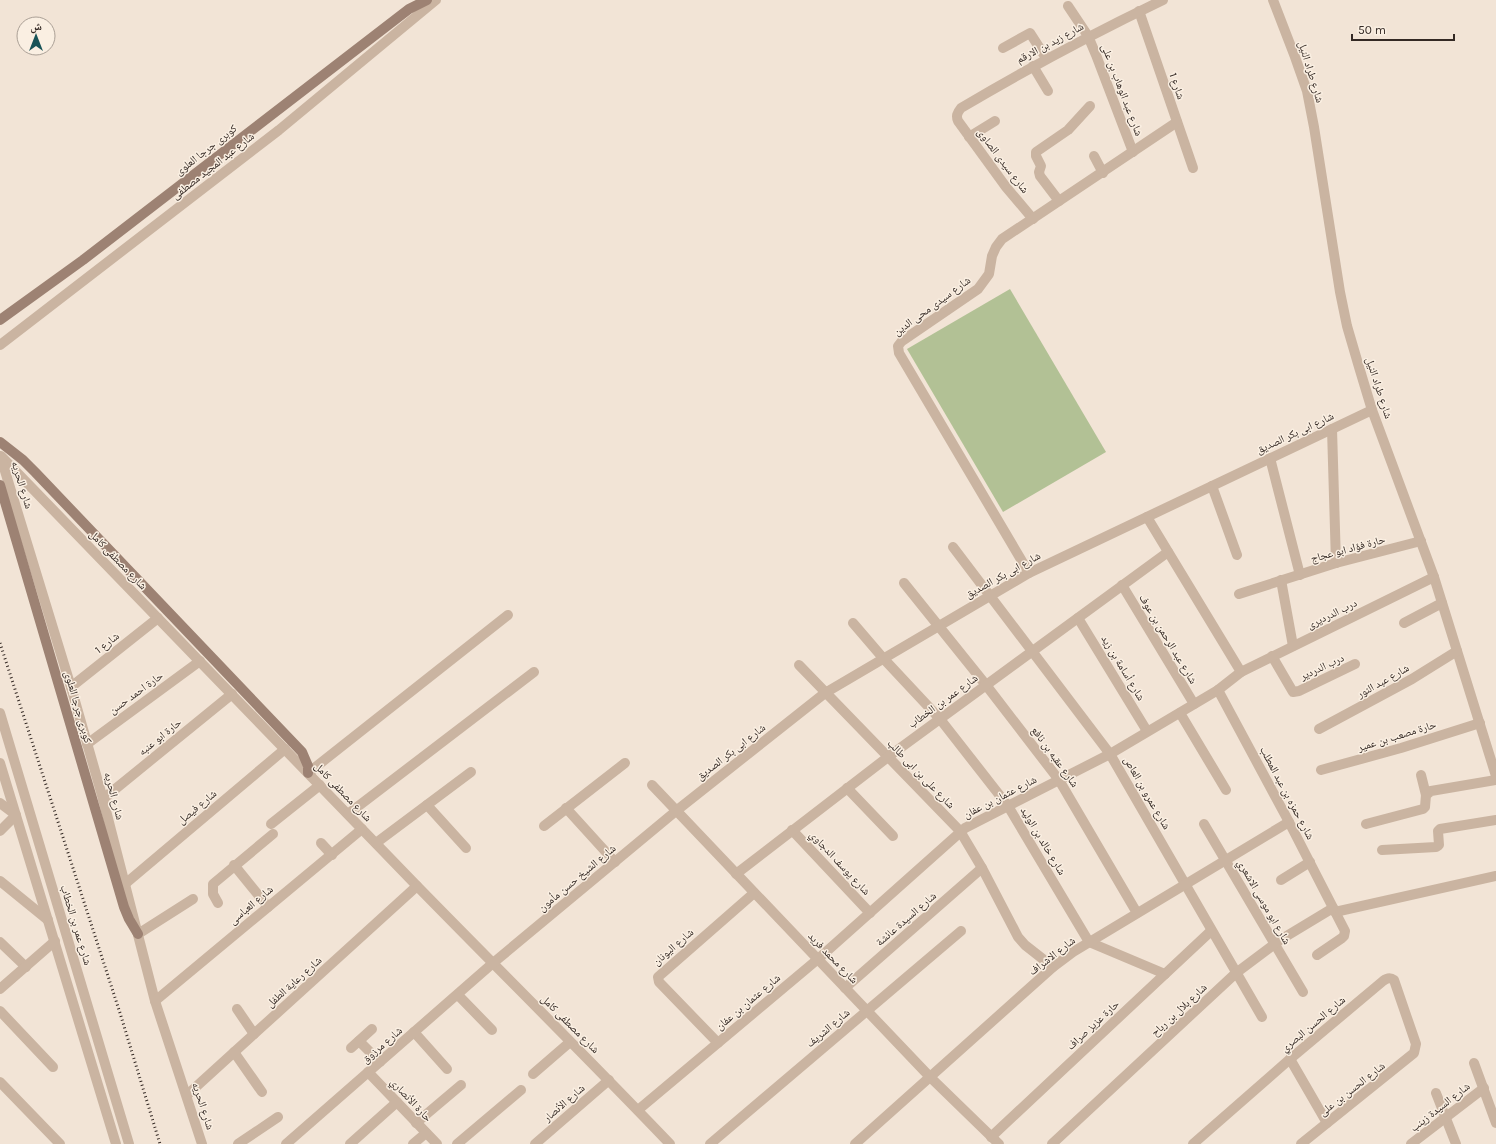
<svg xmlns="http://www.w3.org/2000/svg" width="1496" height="1144" font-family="Karla,'Noto Naskh Arabic',sans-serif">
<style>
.green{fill:#b2c195}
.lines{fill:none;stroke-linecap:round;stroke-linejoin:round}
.street{stroke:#cab4a1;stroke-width:10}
.secondary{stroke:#9d8273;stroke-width:10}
.rail{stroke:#342924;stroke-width:3;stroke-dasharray:1 3;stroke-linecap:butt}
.labels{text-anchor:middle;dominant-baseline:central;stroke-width:3;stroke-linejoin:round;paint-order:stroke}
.street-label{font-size:11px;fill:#342924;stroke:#faefe2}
</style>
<rect width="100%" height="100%" fill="#f2e4d6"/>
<polygon class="green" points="1010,289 1106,452 1003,512 907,349"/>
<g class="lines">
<g class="street">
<polyline points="1273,0 1295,57 1307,91 1314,127 1340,292 1347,326 1359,367 1372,410 1434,577 1496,776"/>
<polyline points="1068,6 1088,36 1096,55 1133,152"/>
<polyline points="1139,11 1193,168"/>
<polyline points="1003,48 1030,33 1046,58"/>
<polyline points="1033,66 1048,91"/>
<polyline points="969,137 995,121"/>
<polyline points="1094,156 1103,173"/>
<polyline points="1059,201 1040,176 1039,172 1041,166 1036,156 1036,152 1068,130 1090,106"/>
<path d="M1033,219L1006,187L958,121C956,116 957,113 961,108C1027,69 1094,33 1163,0"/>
<polyline points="0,345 279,130 436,0"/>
<polyline points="1332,429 1336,563"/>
<path d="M1,456C140,599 278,743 417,886C501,972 587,1057 670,1144"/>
<polyline points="1,458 71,687 103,799 155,1001 202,1144"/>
<polyline points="1270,458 1300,575"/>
<polyline points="1212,486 1237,555"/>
<polyline points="953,547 1110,754 1262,1017"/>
<polyline points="1029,573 899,353 898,346 902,341 978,289 989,274 992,256 996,247 1002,239 1177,122"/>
<polyline points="1281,580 1293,646"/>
<polyline points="904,583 986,685 1059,780 1137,913"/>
<polyline points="1122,585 1194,704"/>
<polyline points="1239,594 1336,563 1421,541"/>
<polyline points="1078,618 1147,731"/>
<polyline points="853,623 883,658 940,719 1008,806 1089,942 1165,974"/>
<polyline points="1404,623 1442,603"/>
<polyline points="1272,656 1293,692 1299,691 1355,664"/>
<polyline points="799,665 960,831 982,868 1018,937 1025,945 1053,967"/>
<polyline points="1241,672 1434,577"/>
<polyline points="71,687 158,618"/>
<polyline points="1218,690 1289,822 1345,931 1344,936 1342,938 1317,955"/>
<polyline points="0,713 129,1144"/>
<polyline points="1180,713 1226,790"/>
<polyline points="1319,729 1412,679 1457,651"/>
<polyline points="87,744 200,661"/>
<polyline points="0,763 116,1144"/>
<polyline points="1321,770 1401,748 1480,723"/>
<polyline points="308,773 508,615"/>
<polyline points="1421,775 1426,795"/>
<polyline points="652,785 930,1077 999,1144"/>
<polyline points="847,788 893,836"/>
<polyline points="103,799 232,694"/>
<polyline points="0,803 16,815 0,831"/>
<polyline points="427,805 466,848"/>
<polyline points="566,808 615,862"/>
<polyline points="348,814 534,672"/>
<polyline points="271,824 320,785"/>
<polyline points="1204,824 1303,992"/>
<polyline points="1366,824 1423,809 1425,807 1426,795 1431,791 1496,780"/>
<polyline points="544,826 625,763"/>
<polyline points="792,830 870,913"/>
<polyline points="321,843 332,855"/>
<polyline points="376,843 471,772"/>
<polyline points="1382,850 1436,847 1439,845 1438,831 1440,829 1496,820"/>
<polyline points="234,865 268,907"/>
<polyline points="736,874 888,757 1168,552"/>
<polyline points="1281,880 1310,862"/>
<polyline points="0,881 48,920"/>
<polyline points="125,884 285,749"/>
<polyline points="218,903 213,894 213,884 273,834"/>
<polyline points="1335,912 1496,876"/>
<polyline points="138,934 193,899"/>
<polyline points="0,942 26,967"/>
<polyline points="845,988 982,868"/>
<polyline points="0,989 55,941"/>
<polyline points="458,995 492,1030"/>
<polyline points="155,1001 362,829"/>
<polyline points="237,1009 254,1034"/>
<polyline points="0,1011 53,1067"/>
<polyline points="414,1032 447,1069"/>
<polyline points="359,1041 380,1062"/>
<polyline points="718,1043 659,982 658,977 754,893"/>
<polyline points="351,1048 372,1029"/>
<polyline points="234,1052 262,1092"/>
<polyline points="1290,1059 1327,1123"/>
<polyline points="1474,1063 1496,1123"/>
<polyline points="368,1072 437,1144"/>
<polyline points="533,1074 570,1042"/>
<polyline points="0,1082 60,1144"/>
<polyline points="1436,1093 1456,1144"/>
<polyline points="187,1095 417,886"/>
<polyline points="638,1110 818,959 965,828 1110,754 1218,690 1241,672 1147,517"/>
<polyline points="416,1123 461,1085"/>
<polyline points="991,1137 1211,931"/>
<polyline points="238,1144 278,1117"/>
<polyline points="286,1144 493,963 676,811 825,693 1029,573 1372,410"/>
<polyline points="350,1144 397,1102"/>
<polyline points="413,1144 426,1133"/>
<polyline points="457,1144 521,1090"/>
<polyline points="535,1144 609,1080"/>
<polyline points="710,1144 961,931"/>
<polyline points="855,1144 1053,967 1073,952 1289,822"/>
<polyline points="1052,1144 1236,973 1280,940 1333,908"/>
<path d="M1193,1144L1290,1059L1383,981C1387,978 1390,977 1394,980L1416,1044L1414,1053L1301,1144"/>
<polyline points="1411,1144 1484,1088"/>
</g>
<g class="secondary">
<polyline points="0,320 83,260 409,9 427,0"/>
<polyline points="0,442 23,460 35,472 302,752 308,766 308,773"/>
<polyline points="0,485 124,907 129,919 138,934"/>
</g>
<polyline class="rail" points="0,643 120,1013 160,1144"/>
</g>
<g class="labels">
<g class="street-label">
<text transform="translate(1050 43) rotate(-28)">شارع زيد بن الارقم</text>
<text transform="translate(1311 72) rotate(73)">شارع طراد النيل</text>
<text transform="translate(1177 86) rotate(71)">شارع 1</text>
<text transform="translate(1122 90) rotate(69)">شارع عبد الوهاب بن على</text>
<text transform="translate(206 150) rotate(-38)">كوبرى جرجا العلوى</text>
<text transform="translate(1003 161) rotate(53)">شارع سيدى الصاوى</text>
<text transform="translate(213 166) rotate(-38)">شارع عبد المجيد مصطفى</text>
<text transform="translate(932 306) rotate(-36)">شارع سيدى محى الدين</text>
<text transform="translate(1379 388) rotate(72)">شارع طراد النيل</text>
<text transform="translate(1295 433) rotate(-25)">شارع ابى بكر الصديق</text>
<text transform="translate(22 485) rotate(73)">شارع الحريه</text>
<text transform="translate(1348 549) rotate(-15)">حارة فؤاد ابو عجاج</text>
<text transform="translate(118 560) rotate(46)">شارع مصطفى كامل</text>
<text transform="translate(1003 575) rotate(-29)">شارع ابى بكر الصديق</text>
<text transform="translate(1332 614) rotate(-26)">درب الدرديرى</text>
<text transform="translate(1168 639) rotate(59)">شارع عبد الرحمن بن عوف</text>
<text transform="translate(107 643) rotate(-38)">شارع 1</text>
<text transform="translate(1322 667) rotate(-25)">درب الدردير</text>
<text transform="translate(1123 668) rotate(59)">شارع أسامة بن زيد</text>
<text transform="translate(1383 681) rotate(-29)">شارع عبد النور</text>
<text transform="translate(136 693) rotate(-36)">حارة احمد حسن</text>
<text transform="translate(943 701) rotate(-36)">شارع عمر بن الخطاب</text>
<text transform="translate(78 707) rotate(74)">كوبرى جرجا العلوى</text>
<text transform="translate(1397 736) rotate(-17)">حارة مصعب بن عمير</text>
<text transform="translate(160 737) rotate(-39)">حارة ابو عنبه</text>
<text transform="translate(731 752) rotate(-38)">شارع ابى بكر الصديق</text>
<text transform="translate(1055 757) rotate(54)">شارع عقبه بن نافع</text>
<text transform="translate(921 774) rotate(46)">شارع على بن ابى طالب</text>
<text transform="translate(343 792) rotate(46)">شارع مصطفى كامل</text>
<text transform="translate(1147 793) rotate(60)">شارع عمرو بن العاص</text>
<text transform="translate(1287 793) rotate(62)">شارع حمزه بن عبد المطلب</text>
<text transform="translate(114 796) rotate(75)">شارع الحريه</text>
<text transform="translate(1000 797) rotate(-27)">شارع عثمان بن عفان</text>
<text transform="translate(197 807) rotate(-40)">شارع فيصل</text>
<text transform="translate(1043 841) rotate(59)">شارع خالد بن الوليد</text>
<text transform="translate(840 863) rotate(47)">شارع يوسف الدجاوي</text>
<text transform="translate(577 878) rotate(-40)">شارع الشيخ حسن مأمون</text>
<text transform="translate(1264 902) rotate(60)">شارع ابو موسى الاشعري</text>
<text transform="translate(251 905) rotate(-40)">شارع العباسى</text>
<text transform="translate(906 919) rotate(-41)">شارع السيدة عائشة</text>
<text transform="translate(76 925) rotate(73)">شارع عمر بن الخطاب</text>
<text transform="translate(673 947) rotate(-41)">شارع اليونان</text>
<text transform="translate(1052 956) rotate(-38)">شارع الاشراف</text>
<text transform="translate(833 958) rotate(46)">شارع محمد فريد</text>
<text transform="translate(294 982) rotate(-42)">شارع رعاية الطفل</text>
<text transform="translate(748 1002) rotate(-40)">شارع عثمان بن عفان</text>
<text transform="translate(1179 1010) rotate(-43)">شارع بلال بن رباح</text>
<text transform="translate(570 1024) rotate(45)">شارع مصطفى كامل</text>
<text transform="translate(1313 1024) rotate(-40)">شارع الحسن البصري</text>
<text transform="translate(1093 1025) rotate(-43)">حارة عزيز صراف</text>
<text transform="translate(828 1028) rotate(-40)">شارع الشريف</text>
<text transform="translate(382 1045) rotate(-41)">شارع مرزوق</text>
<text transform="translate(1352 1089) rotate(-38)">شارع الحسن بن على</text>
<text transform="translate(411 1100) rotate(47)">حارة الأنصاري</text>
<text transform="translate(564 1103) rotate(-41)">شارع الأنصار</text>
<text transform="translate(203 1106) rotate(72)">شارع الحريه</text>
<text transform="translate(1440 1107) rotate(-38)">شارع السيدة زينب</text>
</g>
</g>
<g transform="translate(36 36)"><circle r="19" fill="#faefe2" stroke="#aba096"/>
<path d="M0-3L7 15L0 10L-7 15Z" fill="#185357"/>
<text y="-6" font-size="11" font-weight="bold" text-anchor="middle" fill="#342924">ش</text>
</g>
<path d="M1352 34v6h102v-6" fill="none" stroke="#342924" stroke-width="2"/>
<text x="1358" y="34" font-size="12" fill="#342924" stroke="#faefe2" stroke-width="3" paint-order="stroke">50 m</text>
</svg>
